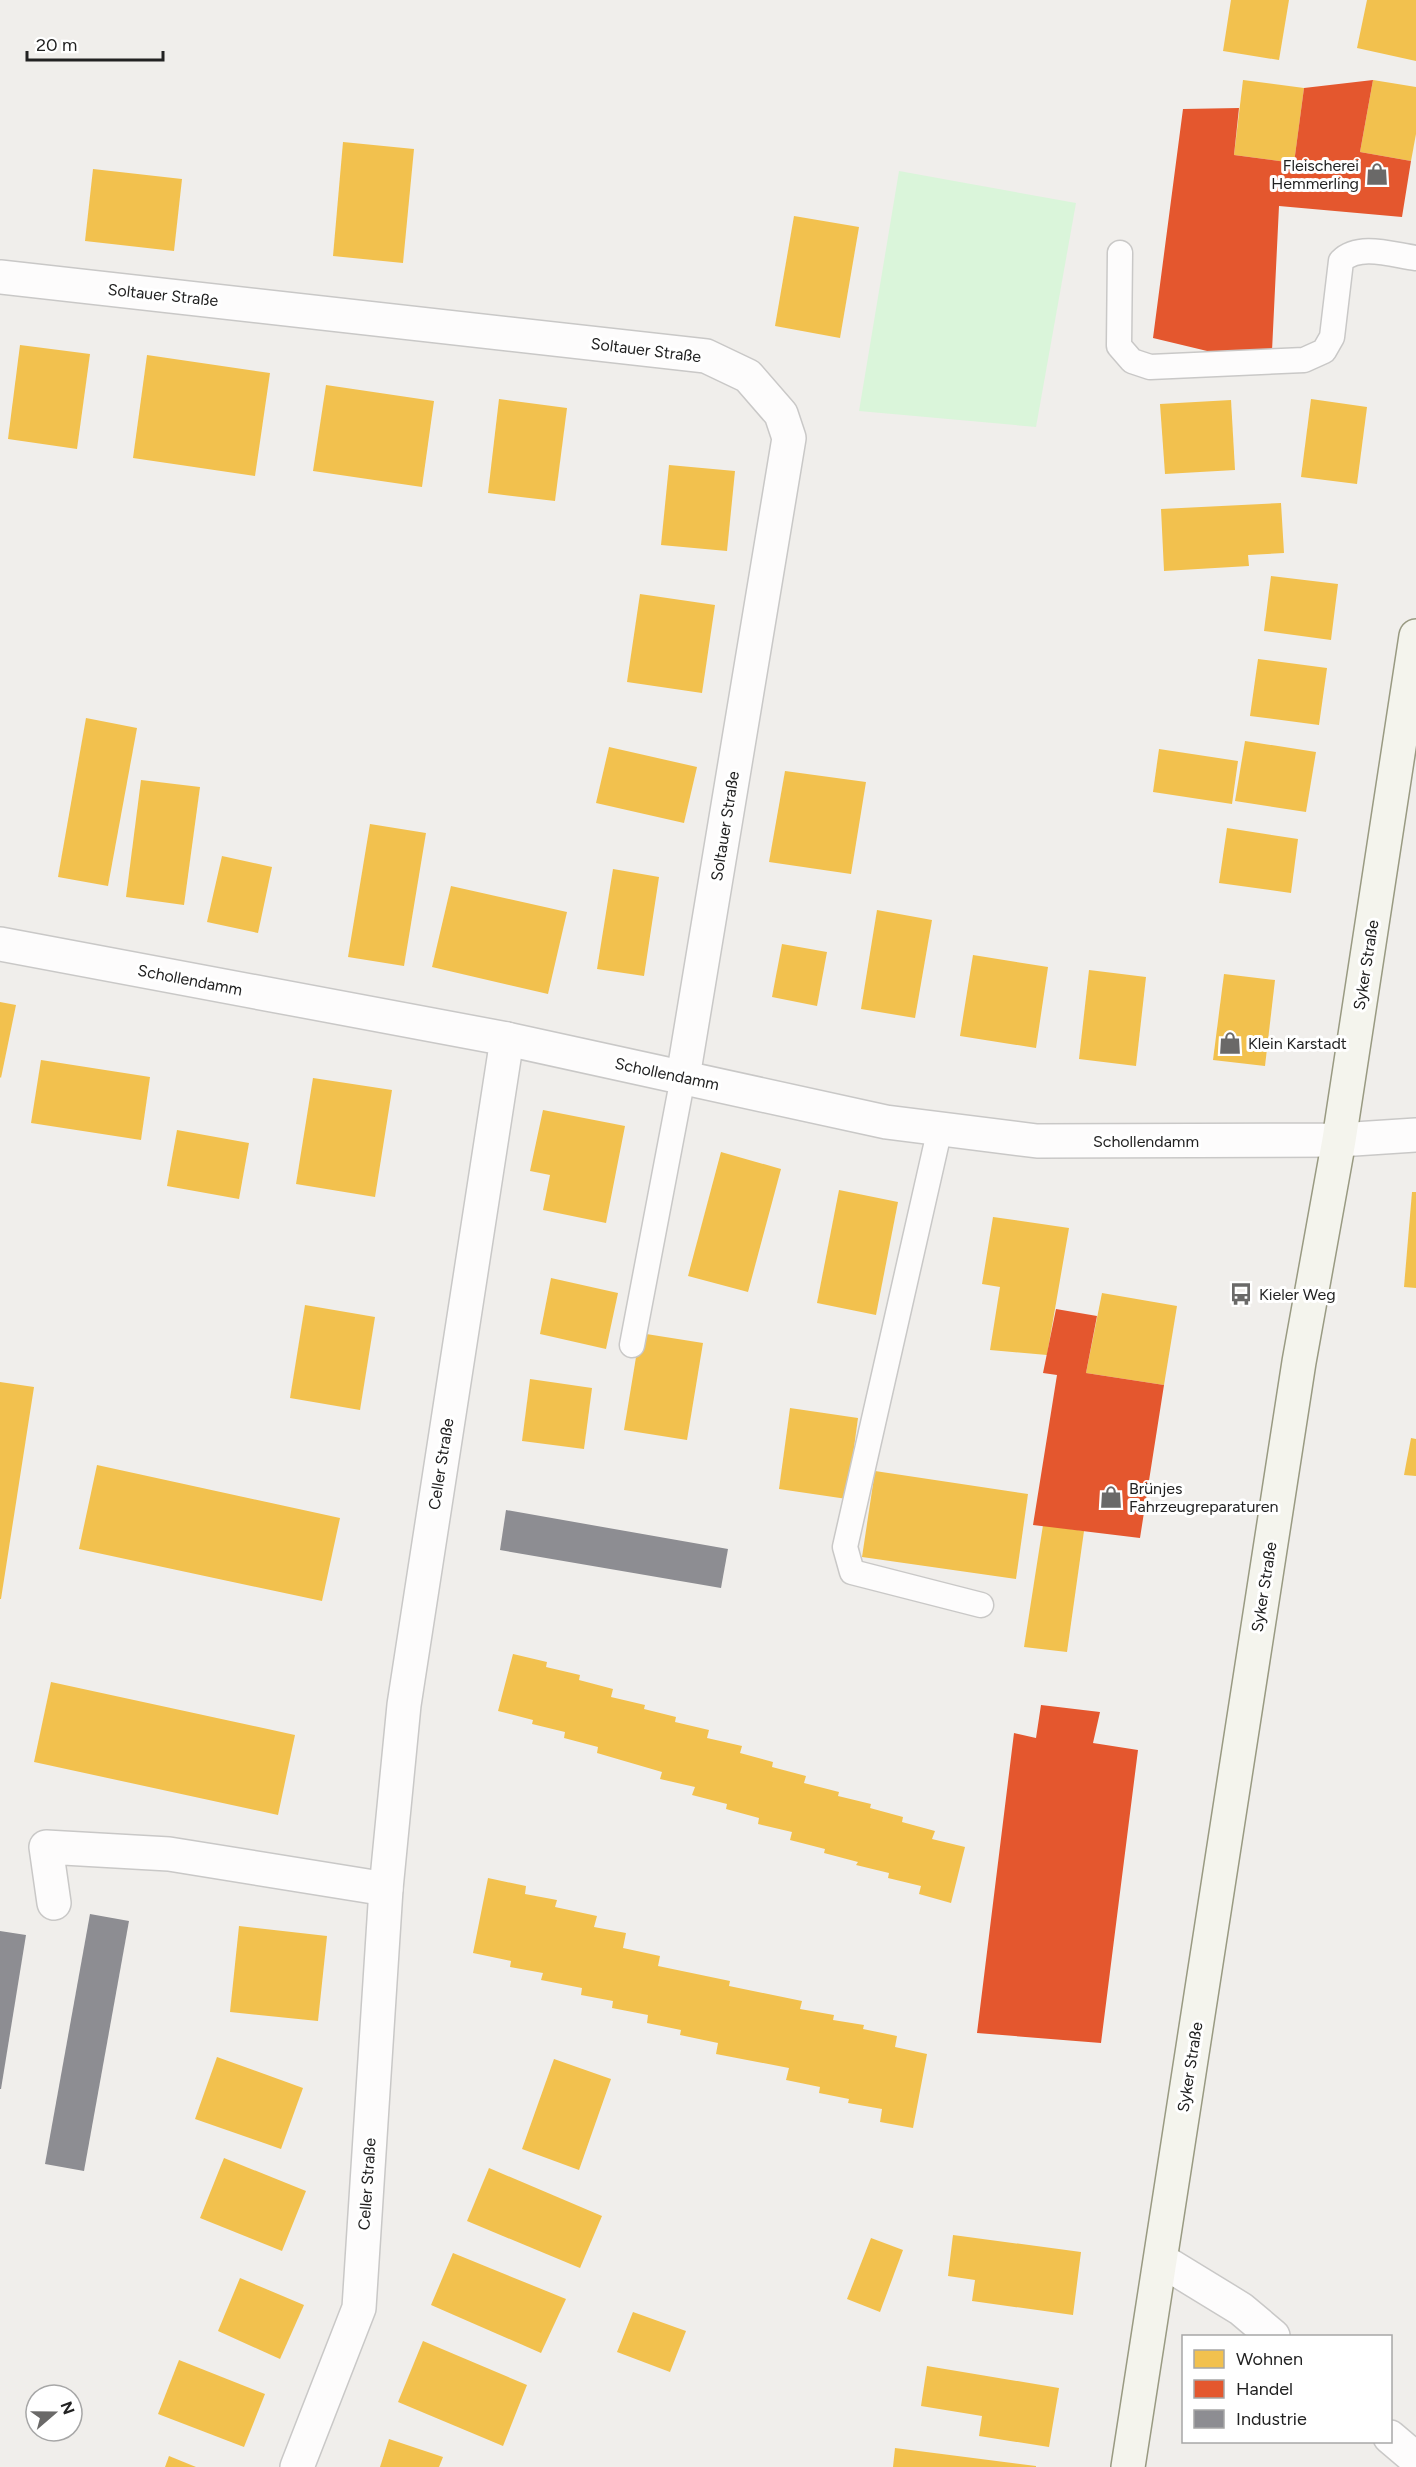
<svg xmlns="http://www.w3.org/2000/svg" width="1416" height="2467" font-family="Figtree,sans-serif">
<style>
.park{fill:#daf5da}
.homes{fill:#f2c14e}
.shops{fill:#e4572e}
.industry{fill:#8d8d92}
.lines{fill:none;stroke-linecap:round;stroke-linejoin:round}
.lane-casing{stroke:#c9c8c7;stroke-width:27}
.street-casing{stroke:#c9c8c7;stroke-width:36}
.secondary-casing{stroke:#999a82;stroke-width:36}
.lane{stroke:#fdfcfc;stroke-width:24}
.street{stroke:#fdfcfc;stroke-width:33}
.secondary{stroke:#f4f4ed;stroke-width:33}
.labels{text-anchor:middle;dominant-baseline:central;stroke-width:6;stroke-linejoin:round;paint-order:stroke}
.poi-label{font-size:16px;fill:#222;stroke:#fff;text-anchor:start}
.street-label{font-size:16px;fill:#222;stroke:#fff}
</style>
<rect width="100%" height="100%" fill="#f0eeeb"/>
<polygon class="park" points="899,171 1076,203 1036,427 859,411"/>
<g class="homes">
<polygon points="1231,0 1289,0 1279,60 1223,51"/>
<polygon points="1367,0 1416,0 1416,61 1357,48"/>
<polygon points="1243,80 1304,88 1294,163 1234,155"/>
<polygon points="1373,80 1416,87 1416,134 1411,161 1360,152"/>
<polygon points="343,142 414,149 403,263 333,256"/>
<polygon points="93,169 182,179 174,251 85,241"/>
<polygon points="794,216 859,227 840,338 775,326"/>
<polygon points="20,345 90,354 77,449 8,439"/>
<polygon points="147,355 270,373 255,476 133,458"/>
<polygon points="326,385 434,401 422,487 313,471"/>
<polygon points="499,399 567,408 555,501 488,493"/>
<polygon points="1311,399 1367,407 1357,484 1301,477"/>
<polygon points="1231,400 1235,470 1165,474 1160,404"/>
<polygon points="669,465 735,471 727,551 661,545"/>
<polygon points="1281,503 1284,553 1248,555 1249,566 1164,571 1161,509"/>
<polygon points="1271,576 1338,584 1331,640 1264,631"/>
<polygon points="640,594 715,605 702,693 627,682"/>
<polygon points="1258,659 1327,668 1319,725 1250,716"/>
<polygon points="86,718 137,728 108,886 58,877"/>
<polygon points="1245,741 1316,752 1306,812 1235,801"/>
<polygon points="609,747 697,767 684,823 596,803"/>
<polygon points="1159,749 1238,761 1232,804 1153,792"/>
<polygon points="785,771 866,782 851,874 769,862"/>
<polygon points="141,780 200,787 184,905 126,897"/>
<polygon points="370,824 426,833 404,966 348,957"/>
<polygon points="1227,828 1298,839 1291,893 1219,883"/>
<polygon points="222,856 272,867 258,933 207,922"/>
<polygon points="613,869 659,877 644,976 597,969"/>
<polygon points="451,886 567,912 548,994 432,967"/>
<polygon points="877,910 932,920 915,1018 861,1009"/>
<polygon points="782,944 827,952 817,1006 772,997"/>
<polygon points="973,955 1048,967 1036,1048 960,1036"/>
<polygon points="1089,970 1146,977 1136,1066 1079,1059"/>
<polygon points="1224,974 1275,980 1265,1066 1213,1060"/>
<polygon points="0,1002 16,1005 1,1078 0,1077"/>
<polygon points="41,1060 150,1077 141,1140 31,1123"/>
<polygon points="313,1078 392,1090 375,1197 296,1184"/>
<polygon points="543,1110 625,1126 606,1223 543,1210 550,1175 530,1171"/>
<polygon points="177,1130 249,1143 239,1199 167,1186"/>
<polygon points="721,1152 781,1169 748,1292 688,1276"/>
<polygon points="839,1190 898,1202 876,1315 817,1303"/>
<polygon points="1412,1192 1416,1192 1416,1288 1404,1287"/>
<polygon points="993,1217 1069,1228 1047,1355 990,1350 1000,1287 982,1284"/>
<polygon points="551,1278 618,1293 606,1349 540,1334"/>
<polygon points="1102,1293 1177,1306 1164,1385 1086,1373"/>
<polygon points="305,1305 375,1317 360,1410 290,1398"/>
<polygon points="640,1333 703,1343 687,1440 624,1430"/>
<polygon points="530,1379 592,1388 584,1449 522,1441"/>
<polygon points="0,1382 34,1387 1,1599 0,1599"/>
<polygon points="790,1408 858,1418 847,1499 779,1489"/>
<polygon points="1411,1438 1416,1439 1416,1476 1404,1475"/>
<polygon points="97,1465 340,1518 322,1601 79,1549"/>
<polygon points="875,1471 1028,1494 1016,1579 862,1557"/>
<polygon points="1043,1525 1084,1531 1067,1652 1024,1647"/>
<polygon points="513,1654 547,1662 546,1667 580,1675 579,1680 613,1689 611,1697 645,1705 644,1709 676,1717 675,1722 709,1730 707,1738 742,1746 740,1753 773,1762 772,1767 806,1776 804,1783 839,1792 838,1796 871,1804 870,1808 903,1817 902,1822 935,1831 932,1839 965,1847 951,1903 919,1894 921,1886 888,1878 889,1873 856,1865 858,1862 824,1853 825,1849 790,1840 792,1832 758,1824 759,1818 726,1809 727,1804 692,1795 695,1787 660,1779 662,1772 597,1753 598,1747 564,1738 565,1732 532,1724 533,1720 498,1711"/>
<polygon points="51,1682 295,1735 278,1815 34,1762"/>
<polygon points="488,1878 526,1886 525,1894 557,1900 555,1907 597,1916 594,1927 626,1933 623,1948 660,1956 658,1966 730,1981 729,1986 802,2001 800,2009 834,2015 833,2020 864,2025 863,2029 897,2036 895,2047 927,2054 913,2128 880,2122 882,2109 848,2103 849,2099 819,2093 820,2087 786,2080 789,2068 716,2054 718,2043 680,2035 681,2030 647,2023 648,2015 612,2008 613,2001 581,1995 582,1988 541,1980 543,1973 510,1967 511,1961 473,1953"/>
<polygon points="239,1926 327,1936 318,2021 230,2012"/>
<polygon points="217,2057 303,2088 281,2149 195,2119"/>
<polygon points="554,2059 611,2079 579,2170 522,2149"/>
<polygon points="224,2158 306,2191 282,2251 200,2218"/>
<polygon points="489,2168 602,2216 580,2268 467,2221"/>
<polygon points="953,2235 1081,2252 1073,2315 972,2301 975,2280 948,2276"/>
<polygon points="871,2238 903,2250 880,2312 847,2299"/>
<polygon points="453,2253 566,2299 541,2353 431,2305"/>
<polygon points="240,2278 304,2305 280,2359 218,2331"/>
<polygon points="633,2312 686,2331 670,2372 617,2352"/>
<polygon points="423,2341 527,2385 503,2446 398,2402"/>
<polygon points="179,2360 265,2394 244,2447 158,2414"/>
<polygon points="927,2366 1059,2388 1049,2447 979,2436 982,2416 921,2406"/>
<polygon points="389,2439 443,2457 439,2467 380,2467"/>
<polygon points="895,2448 1036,2466 1036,2467 893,2467"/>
<polygon points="169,2456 196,2467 165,2467"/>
</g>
<g class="shops">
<polygon points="1373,80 1360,152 1411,161 1402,217 1279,206 1272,351 1228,356 1153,338 1183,109 1239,108 1234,155 1294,163 1304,88"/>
<polygon points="1056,1309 1097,1316 1086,1373 1164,1385 1140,1538 1033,1525 1057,1375 1043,1373"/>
<polygon points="1041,1705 1100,1712 1093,1743 1138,1750 1101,2043 977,2033 1014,1733 1036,1738"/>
</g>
<g class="industry">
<polygon points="506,1510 728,1549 721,1588 500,1550"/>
<polygon points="90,1914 129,1921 84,2171 45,2164"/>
<polygon points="0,1931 26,1935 1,2089 0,2089"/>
</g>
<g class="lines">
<g class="lane-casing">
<g id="lane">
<path d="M1120,253L1119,346L1132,361L1150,367L1304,360L1324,351L1332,337L1341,261C1359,243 1393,255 1416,258"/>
<polyline points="940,1128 845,1547 852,1572 981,1605"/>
<polyline points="632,1345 683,1077"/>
</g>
</g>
<g class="street-casing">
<g id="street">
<polyline points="0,277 706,356 748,376 781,414 789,438 683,1077"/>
<polyline points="0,944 507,1039 886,1122 1037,1141 1339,1140 1416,1135"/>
<polyline points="54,1903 46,1847 169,1854 386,1889"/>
<polyline points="1161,2260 1241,2309 1273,2336"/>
<polyline points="1390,2437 1416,2459"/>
<polyline points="297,2467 359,2308 386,1889 404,1705 507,1039"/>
</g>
</g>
<g class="secondary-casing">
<polyline id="secondary" points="1128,2467 1299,1362 1339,1140 1416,636"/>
</g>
<use href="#lane" class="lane"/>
<use href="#street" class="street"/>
<use href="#secondary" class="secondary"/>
</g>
<defs>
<g id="shop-bare" transform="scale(1.8)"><path d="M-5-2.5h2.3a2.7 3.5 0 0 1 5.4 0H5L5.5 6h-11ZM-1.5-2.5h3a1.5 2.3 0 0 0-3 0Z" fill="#6a6968" stroke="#fff" stroke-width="2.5" paint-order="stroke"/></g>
<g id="bus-bare" transform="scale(1.8)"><path d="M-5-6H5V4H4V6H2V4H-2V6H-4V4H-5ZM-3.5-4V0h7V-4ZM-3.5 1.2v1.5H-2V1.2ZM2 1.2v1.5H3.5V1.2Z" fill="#6a6968" stroke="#fff" stroke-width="2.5" paint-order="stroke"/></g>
</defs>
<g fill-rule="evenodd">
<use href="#shop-bare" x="1377" y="174"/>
<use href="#shop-bare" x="1230" y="1043"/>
<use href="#bus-bare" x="1241" y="1294"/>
<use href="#shop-bare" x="1111" y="1497"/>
</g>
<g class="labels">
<g class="poi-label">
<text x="1359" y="165" text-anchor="end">Fleischerei<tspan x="1359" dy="18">Hemmerling</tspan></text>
<text x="1248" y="1043">Klein Karstadt</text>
<text x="1259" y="1294">Kieler Weg</text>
<text x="1129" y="1488">Brünjes<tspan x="1129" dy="18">Fahrzeugreparaturen</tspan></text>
</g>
<g class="street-label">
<text transform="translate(163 295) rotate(6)">Soltauer Straße</text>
<text transform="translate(646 350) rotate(7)">Soltauer Straße</text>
<text transform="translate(725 826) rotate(-81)">Soltauer Straße</text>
<text transform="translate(1366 965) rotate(-81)">Syker Straße</text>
<text transform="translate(190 980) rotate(11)">Schollendamm</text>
<text transform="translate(667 1074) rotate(12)">Schollendamm</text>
<text x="1146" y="1141">Schollendamm</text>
<text transform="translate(441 1464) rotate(-81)">Celler Straße</text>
<text transform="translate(1264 1587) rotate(-81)">Syker Straße</text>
<text transform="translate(1190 2067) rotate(-81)">Syker Straße</text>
<text transform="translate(367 2184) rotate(-86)">Celler Straße</text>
</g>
</g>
<rect x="1182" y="2335" width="210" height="108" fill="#ffffff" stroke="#a7a7a7" stroke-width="1.5"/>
<rect x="1194" y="2350" width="30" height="18" fill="#f2c14e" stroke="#a7a7a7" stroke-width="1.5"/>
<text x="1236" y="2365" font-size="18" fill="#222222">Wohnen</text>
<rect x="1194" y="2380" width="30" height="18" fill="#e4572e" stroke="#a7a7a7" stroke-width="1.5"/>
<text x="1236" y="2395" font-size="18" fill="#222222">Handel</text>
<rect x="1194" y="2410" width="30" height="18" fill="#8d8d92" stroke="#a7a7a7" stroke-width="1.5"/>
<text x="1236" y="2425" font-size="18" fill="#222222">Industrie</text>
<g transform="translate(54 2413) rotate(70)"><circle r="28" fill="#ffffff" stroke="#a7a7a7" stroke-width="1.5"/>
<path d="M0-4.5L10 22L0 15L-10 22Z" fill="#6a6968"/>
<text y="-9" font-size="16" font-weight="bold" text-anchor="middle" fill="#222222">N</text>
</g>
<path d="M27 51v9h136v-9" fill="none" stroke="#222222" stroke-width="3"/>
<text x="36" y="51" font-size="18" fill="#222222" stroke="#ffffff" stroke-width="4.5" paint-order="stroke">20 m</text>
</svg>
